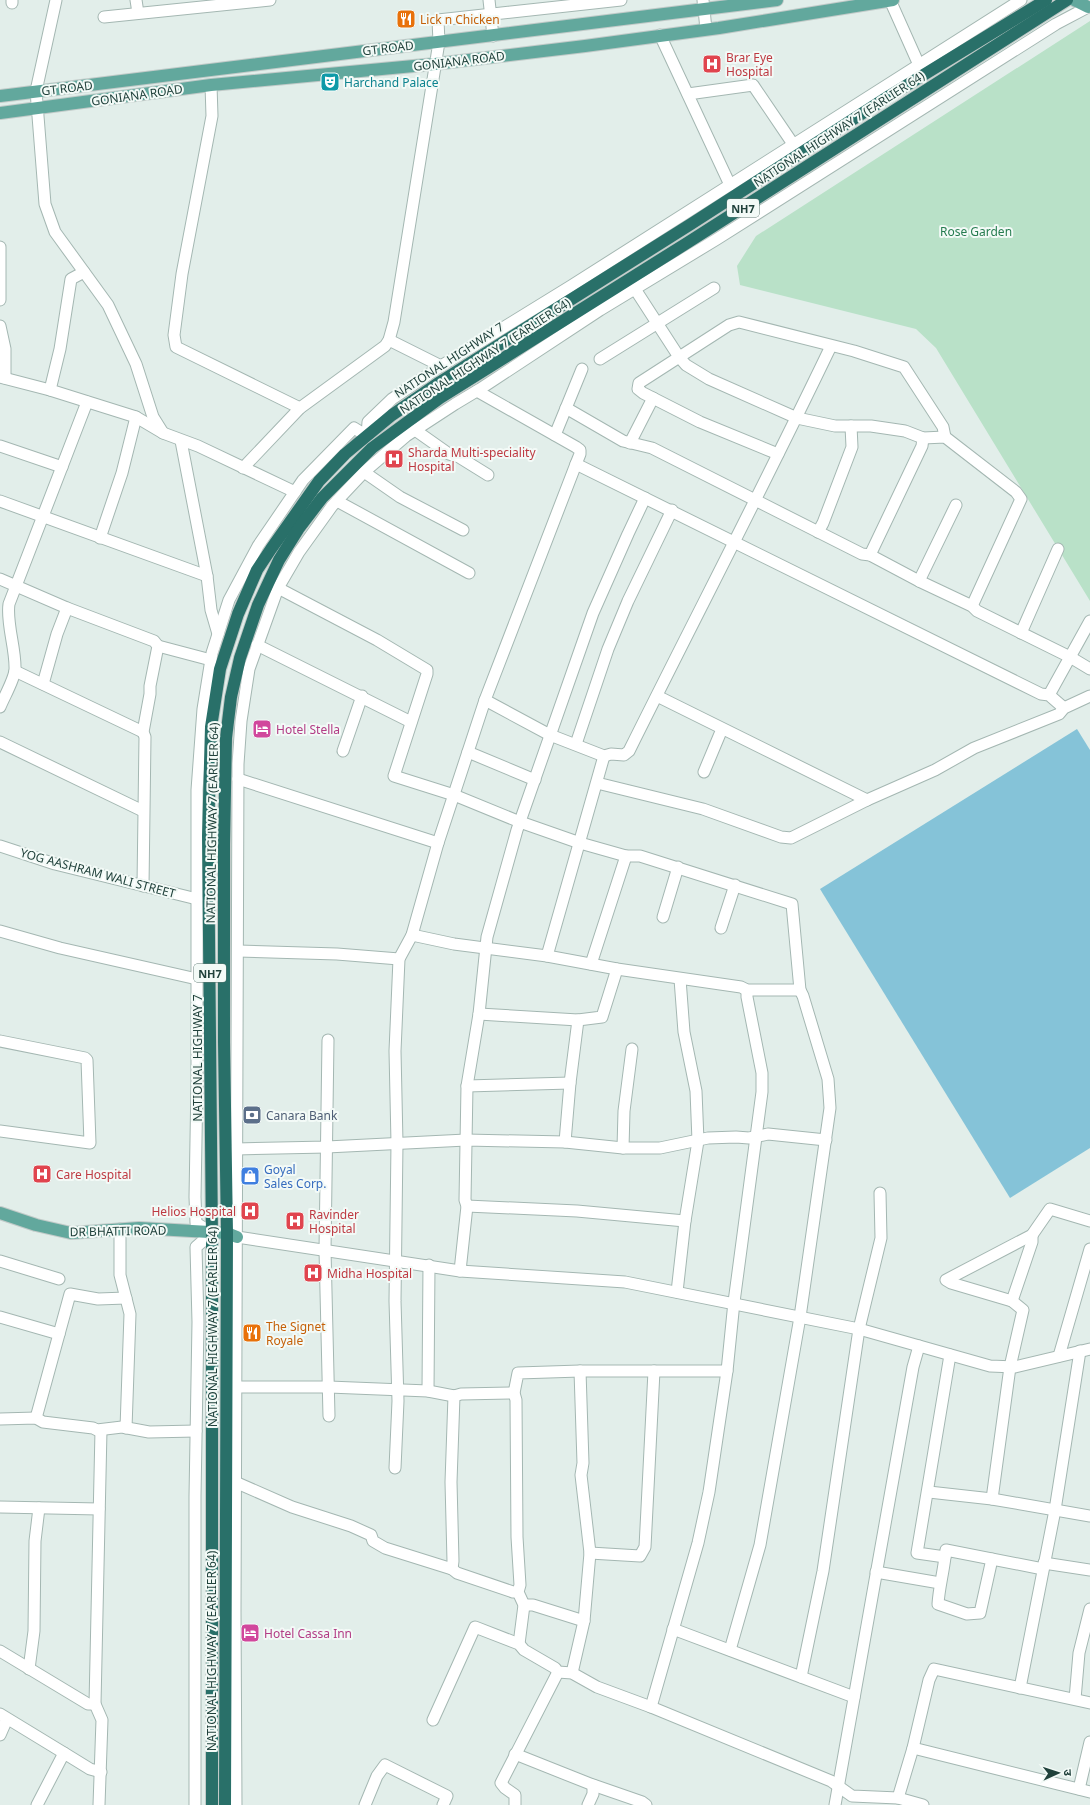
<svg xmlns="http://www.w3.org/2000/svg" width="1090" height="1805" font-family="'Noto Sans','Noto Sans Devanagari',sans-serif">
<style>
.green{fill:#b9e1c8}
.water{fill:#85c3d8}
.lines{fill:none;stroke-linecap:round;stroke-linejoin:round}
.minor-casing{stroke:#a4b7b2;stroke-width:13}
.major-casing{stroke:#c1cac8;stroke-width:14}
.highway-casing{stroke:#c1cac8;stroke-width:14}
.minor{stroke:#fff;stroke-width:11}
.major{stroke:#62a89d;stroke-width:12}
.highway{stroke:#297069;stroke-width:12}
.labels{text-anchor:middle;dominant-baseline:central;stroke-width:4;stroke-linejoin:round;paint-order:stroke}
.shield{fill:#f3faf7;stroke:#5f7873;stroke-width:1}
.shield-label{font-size:11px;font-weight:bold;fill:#20413b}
.food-label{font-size:12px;fill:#c56008;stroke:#f3faf7;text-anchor:start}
.street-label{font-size:12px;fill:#20413b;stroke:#f3faf7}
.health-label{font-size:12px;fill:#be3a42;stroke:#f3faf7;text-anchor:start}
.culture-label{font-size:12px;fill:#0d838f;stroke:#f3faf7;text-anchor:start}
.park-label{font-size:12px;fill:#267c50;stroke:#f3faf7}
.hotel-label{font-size:12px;fill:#b23c85;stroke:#f3faf7;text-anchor:start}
.service-label{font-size:12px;fill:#4e5e75;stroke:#f3faf7;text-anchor:start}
.shop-label{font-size:12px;fill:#366cbe;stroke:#f3faf7;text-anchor:start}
</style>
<rect width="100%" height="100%" fill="#e2eeea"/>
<polygon class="green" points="1090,21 1090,601 936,348 916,329 740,285 737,266 756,236"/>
<polygon class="water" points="1077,729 1090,750 1090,1148 1010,1198 820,889"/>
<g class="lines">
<g class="minor-casing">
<g id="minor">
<polyline points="56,0 36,91 45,204 55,232 108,305 136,364 153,417 163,433"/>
<polyline points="136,0 138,13"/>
<polyline points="489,0 493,36"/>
<polyline points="703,0 706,29"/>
<polyline points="890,0 919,65"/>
<polyline points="12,3 12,0"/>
<polyline points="104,17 270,0"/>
<polyline points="660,35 730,185"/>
<polyline points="211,85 212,116 182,274 174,335 176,347 300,408"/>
<polyline points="688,94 753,85 793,144"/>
<polyline points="0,247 0,300"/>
<polyline points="635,289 679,357 686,365 709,379 797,418 835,426 871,426 905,431 923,438 945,437 1016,492 1021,499 972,606"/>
<polyline points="0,326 5,349 5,378"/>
<polyline points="389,340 441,366"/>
<polyline points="600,359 714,288"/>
<polyline points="0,377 50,390 136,417 163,433 198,446 295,492"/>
<polyline points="50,390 60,349 71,279 84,272"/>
<polyline points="477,391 576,447 580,450 580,454 576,464"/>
<polyline points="566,408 623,441 652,448 862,554 870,555 919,581 972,606 977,611 1070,657 1090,669"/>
<polyline points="415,430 449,454 459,457 488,475"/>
<polyline points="555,435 582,369"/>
<polyline points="181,441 207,576 211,610 218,634"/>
<polyline points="630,443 653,398"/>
<polyline points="0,446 62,467"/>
<polyline points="778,454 700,422 643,393 638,389 639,383 729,325 739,322 854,351 904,367 943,427 945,437"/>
<polyline points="243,468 300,408 385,346 389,340 394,322 439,42 438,20 621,0"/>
<polyline points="364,472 400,497 463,530"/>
<polyline points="0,501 207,576"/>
<polyline points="337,501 469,573"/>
<polyline points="818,532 823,523 852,447 851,426"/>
<polyline points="100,538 122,473 136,417"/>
<polyline points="870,555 922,446 923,438"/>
<polyline points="0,579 67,608 154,641 158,646 150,686 150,694 143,732 145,737 143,886"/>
<polyline points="919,581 956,505"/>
<polyline points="278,588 377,640 427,670 427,674 394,776 454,795 520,822 580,843 626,856"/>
<polyline points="1021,633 1058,549"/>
<polyline points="257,645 411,722"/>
<polyline points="158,646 211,660"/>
<polyline points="15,671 143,732"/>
<polyline points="43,684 57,634 67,608"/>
<polyline points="1049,695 1090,621"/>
<polyline points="657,696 867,800"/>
<path d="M485,700L550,735L604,756L611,754L624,755L629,751C696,616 766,482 831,346"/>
<path d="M0,707C4,697 14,680 15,670C16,649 6,623 9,604L87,402"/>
<polyline points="0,742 143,811"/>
<polyline points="576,744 608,649 628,601 672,510"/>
<polyline points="343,751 362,696"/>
<polyline points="468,752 535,780"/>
<polyline points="704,772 722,729"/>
<polyline points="238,779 438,843"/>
<polyline points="597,783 703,809 781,837 791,838 867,800 935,770 974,748 1059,714 1064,708 1090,696"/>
<polyline points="0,846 55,864 197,899"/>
<polyline points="663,917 678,867"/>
<polyline points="721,928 735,885"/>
<polyline points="0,931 60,948 197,979"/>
<polyline points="412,935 454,944 547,956 617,969 741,987 747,990 800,990"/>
<polyline points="238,951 337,954 399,959"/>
<polyline points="547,956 604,756"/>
<polyline points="591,964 626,856 640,856 792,904 800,990 803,996 828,1079 830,1108 800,1317 760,1545 730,1650"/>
<polyline points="479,1014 578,1020 602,1017 617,969"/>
<polyline points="328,1040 325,1250 329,1416"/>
<polyline points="0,1041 85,1058 87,1060 90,1143 0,1131"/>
<polyline points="467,1086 570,1083"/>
<polyline points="565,1142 570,1083 578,1020"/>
<polyline points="623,1148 624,1111 632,1049"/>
<polyline points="236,1149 327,1147 466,1140 565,1142 623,1148 660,1148 708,1138 736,1137 749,1138 768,1134 826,1140"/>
<polyline points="467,1206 577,1211 685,1221"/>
<polyline points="120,1229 120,1275 130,1314 126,1428"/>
<polyline points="237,1237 460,1271 625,1282 859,1329 990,1366 1015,1367 1090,1349"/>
<polyline points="0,1261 59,1279"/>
<polyline points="460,1271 467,1206 465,1200 467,1086 479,1014 487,937 517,830 593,613 628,534 645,498"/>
<polyline points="677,1292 685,1221 698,1141 696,1091 684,1032 680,979"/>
<polyline points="1012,1301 1032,1242 1032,1235"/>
<polyline points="0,1317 59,1334"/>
<polyline points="950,1355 917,1553 945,1557 946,1550 1043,1569"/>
<polyline points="1059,1356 1090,1249"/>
<polyline points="229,1387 329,1387 428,1391 454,1396 461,1394 514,1393"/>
<polyline points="428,1391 429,1265"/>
<polyline points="36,1418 70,1294 98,1299 126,1298"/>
<polyline points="0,1419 36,1418 43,1422 93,1428 97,1430 122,1427 149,1432 196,1431"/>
<polyline points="395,1468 398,1401 395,1301 397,1143 395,1051 399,959 412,935 438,843 485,700 576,464 1041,694 1049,695 1064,708"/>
<polyline points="235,1482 292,1507 351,1526 371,1535 373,1541 385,1548 452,1569 457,1573 513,1592 518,1592"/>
<polyline points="929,1492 992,1499 1090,1516"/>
<polyline points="992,1499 1010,1367 1023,1310 1012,1301 951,1283 946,1280 1032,1235 1050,1209 1090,1221"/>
<polyline points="0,1507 99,1509"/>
<polyline points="590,1553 640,1556 645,1547 654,1371"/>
<path d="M945,1557C943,1574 939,1588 938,1604L967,1614L980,1613L992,1559"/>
<polyline points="1044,1563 1090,1570"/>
<polyline points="452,1569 453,1561 451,1482 454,1396"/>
<polyline points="876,1572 940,1583"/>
<polyline points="524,1605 533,1605 584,1621"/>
<polyline points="673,1629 854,1697"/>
<polyline points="519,1644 524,1605 518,1592 520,1585 517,1537 516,1400 514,1393 518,1373 580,1371 727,1371"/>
<polyline points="0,1651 88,1704 95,1704"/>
<polyline points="29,1669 34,1631 35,1541 39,1508"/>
<polyline points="572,1673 584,1621 590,1553 581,1475 583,1463 580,1371"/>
<polyline points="801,1677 823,1571 859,1329 881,1238 880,1193"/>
<polyline points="1020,1688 1055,1510 1080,1351"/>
<polyline points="1075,1699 1079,1653 1090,1609"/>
<polyline points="651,1707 698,1543 709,1492 727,1371 734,1302 762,1092 762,1073 747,997 747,990"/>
<polyline points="0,1714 64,1753"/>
<polyline points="433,1720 475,1627 519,1644 524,1650 555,1668 558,1672 572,1673 597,1687 651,1707 831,1781 852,1796 898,1798 923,1805"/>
<polyline points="0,1735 7,1719"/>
<polyline points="913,1748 1090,1792"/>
<polyline points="515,1754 593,1785 642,1802 646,1805"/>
<polyline points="1079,1789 1090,1742"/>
<polyline points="898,1798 913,1748 929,1680 934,1669 1090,1703"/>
<polyline points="37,1805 64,1753 90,1769 101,1772"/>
<polyline points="99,1805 102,1720 95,1704 101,1430"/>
<polyline points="195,1805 195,1496 198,1322 196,1247 212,1233 196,1223 195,1197 197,1082 197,790 203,709 212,653 229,600 258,546 303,480 354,428 367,436 368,422 392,399 441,366 571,286 1021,0"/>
<polyline points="236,1805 235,1611 238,764 241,721 249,669 278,588 299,552 332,506 364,472 406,436 455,404 480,389 600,310 717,239 1056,24 1090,6"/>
<polyline points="365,1805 377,1776 385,1765 447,1796 443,1805"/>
<polyline points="515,1805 515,1795 505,1788 501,1783 558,1672"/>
<polyline points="588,1805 593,1794 593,1785"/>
<polyline points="835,1805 913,1367 919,1346"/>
</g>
</g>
<g class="major-casing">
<g id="major">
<polyline points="1074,0 1088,7"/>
<polyline points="0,96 777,0"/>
<polyline points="0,113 211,85 435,64 585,46 719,28 893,0"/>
<polyline points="0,1213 36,1225 71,1233 139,1228 227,1233 237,1237"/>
</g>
</g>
<g class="highway-casing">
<g id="highway">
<polyline points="212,1805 212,1240 208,836 211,727 220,669 238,614 257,570 271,549 319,481 345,454 392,415 440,382 691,224 889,96 1046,0"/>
<polyline points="225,1805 227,1233 224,1042 224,844 226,738 231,697 240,658 258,605 279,560 299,528 322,498 372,448 440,398 687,243 1067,0"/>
</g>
</g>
<use href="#minor" class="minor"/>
<use href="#major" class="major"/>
<use href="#highway" class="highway"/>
</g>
<defs>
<g id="restaurant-square" transform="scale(1)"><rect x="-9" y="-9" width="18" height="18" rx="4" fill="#e8710a" stroke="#f3faf7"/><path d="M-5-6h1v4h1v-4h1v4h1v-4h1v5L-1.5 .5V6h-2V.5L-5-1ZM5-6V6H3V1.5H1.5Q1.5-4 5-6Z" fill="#fff"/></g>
<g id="hospital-square" transform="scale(1)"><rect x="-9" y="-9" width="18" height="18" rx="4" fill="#e0444e" stroke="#f3faf7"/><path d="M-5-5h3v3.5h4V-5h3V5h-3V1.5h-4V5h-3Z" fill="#fff"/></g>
<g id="theatre-square" transform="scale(1)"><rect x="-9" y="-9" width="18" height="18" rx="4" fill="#0f9aa8" stroke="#f3faf7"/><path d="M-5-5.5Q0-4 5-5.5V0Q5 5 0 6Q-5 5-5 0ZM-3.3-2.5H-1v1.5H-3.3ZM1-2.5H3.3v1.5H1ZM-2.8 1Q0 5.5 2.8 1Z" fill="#fff"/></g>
<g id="hotel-square" transform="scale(1)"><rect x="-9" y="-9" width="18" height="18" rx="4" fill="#d1479c" stroke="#f3faf7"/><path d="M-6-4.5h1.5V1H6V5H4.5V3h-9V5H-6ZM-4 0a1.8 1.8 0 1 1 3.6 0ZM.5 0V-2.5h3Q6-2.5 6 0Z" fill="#fff"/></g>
<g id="bank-square" transform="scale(1)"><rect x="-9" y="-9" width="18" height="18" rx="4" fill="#5c6f8a" stroke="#f3faf7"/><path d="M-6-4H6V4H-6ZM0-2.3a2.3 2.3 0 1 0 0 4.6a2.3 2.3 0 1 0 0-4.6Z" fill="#fff"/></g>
<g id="shop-square" transform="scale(1)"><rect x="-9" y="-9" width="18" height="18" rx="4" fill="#3f7fe0" stroke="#f3faf7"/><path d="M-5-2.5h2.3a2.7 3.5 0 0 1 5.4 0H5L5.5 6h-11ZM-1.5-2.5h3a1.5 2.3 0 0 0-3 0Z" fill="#fff"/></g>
</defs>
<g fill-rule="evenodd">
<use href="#restaurant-square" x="406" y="19"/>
<use href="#hospital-square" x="712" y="64"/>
<use href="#theatre-square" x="330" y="82"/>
<use href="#hospital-square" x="394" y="459"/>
<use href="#hotel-square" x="262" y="729"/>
<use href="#bank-square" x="252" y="1115"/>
<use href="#hospital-square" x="42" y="1174"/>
<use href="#shop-square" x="250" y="1176"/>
<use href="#hospital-square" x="250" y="1211"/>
<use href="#hospital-square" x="295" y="1221"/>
<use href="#hospital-square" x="313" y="1273"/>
<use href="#restaurant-square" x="252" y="1333"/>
<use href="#hotel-square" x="250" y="1633"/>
</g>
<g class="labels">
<g class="shield">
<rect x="727" y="199" width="32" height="18" rx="3"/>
<rect x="194" y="964" width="32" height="18" rx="3"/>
</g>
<g class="shield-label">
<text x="743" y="208">NH7</text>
<text x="210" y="973">NH7</text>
</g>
<g class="food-label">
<text x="420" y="19">Lick n Chicken</text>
<text x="266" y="1326">The Signet<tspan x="266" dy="14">Royale</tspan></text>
</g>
<g class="street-label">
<text transform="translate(388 48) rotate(-7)">GT ROAD</text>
<text transform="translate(459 61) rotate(-7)">GONIANA ROAD</text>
<text transform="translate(67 88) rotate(-7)">GT ROAD</text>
<text transform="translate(137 95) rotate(-8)">GONIANA ROAD</text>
<text transform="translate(839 129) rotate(-33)">NATIONAL HIGHWAY 7 (EARLIER 64)</text>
<text transform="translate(485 356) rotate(-33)">NATIONAL HIGHWAY 7 (EARLIER 64)</text>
<text transform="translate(449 360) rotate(-33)">NATIONAL HIGHWAY 7</text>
<text transform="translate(212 823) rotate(-89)">NATIONAL HIGHWAY 7 (EARLIER 64)</text>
<text transform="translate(98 873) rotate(15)">YOG AASHRAM WALI STREET</text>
<text transform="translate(197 1058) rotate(-90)">NATIONAL HIGHWAY 7</text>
<text transform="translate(118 1231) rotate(-1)">DR BHATTI ROAD</text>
<text transform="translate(212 1327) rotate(-90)">NATIONAL HIGHWAY 7 (EARLIER 64)</text>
<text transform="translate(211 1651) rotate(-90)">NATIONAL HIGHWAY 7 (EARLIER 64)</text>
</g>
<g class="health-label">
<text x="726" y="57">Brar Eye<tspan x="726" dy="14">Hospital</tspan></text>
<text x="408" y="452">Sharda Multi-speciality<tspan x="408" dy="14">Hospital</tspan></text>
<text x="56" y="1174">Care Hospital</text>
<text x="236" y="1211" text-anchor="end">Helios Hospital</text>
<text x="309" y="1214">Ravinder<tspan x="309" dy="14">Hospital</tspan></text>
<text x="327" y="1273">Midha Hospital</text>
</g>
<g class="culture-label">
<text x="344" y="82">Harchand Palace</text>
</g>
<g class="park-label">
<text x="976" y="231">Rose Garden</text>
</g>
<g class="hotel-label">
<text x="276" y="729">Hotel Stella</text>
<text x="264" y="1633">Hotel Cassa Inn</text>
</g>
<g class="service-label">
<text x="266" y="1115">Canara Bank</text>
</g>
<g class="shop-label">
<text x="264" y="1169">Goyal<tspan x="264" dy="14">Sales Corp.</tspan></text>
</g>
</g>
<g transform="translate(1058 1773) rotate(87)" stroke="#f3faf7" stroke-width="3" paint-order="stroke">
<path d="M0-3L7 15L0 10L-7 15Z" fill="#20413b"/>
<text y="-6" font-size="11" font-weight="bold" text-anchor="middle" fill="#20413b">उ</text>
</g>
</svg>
